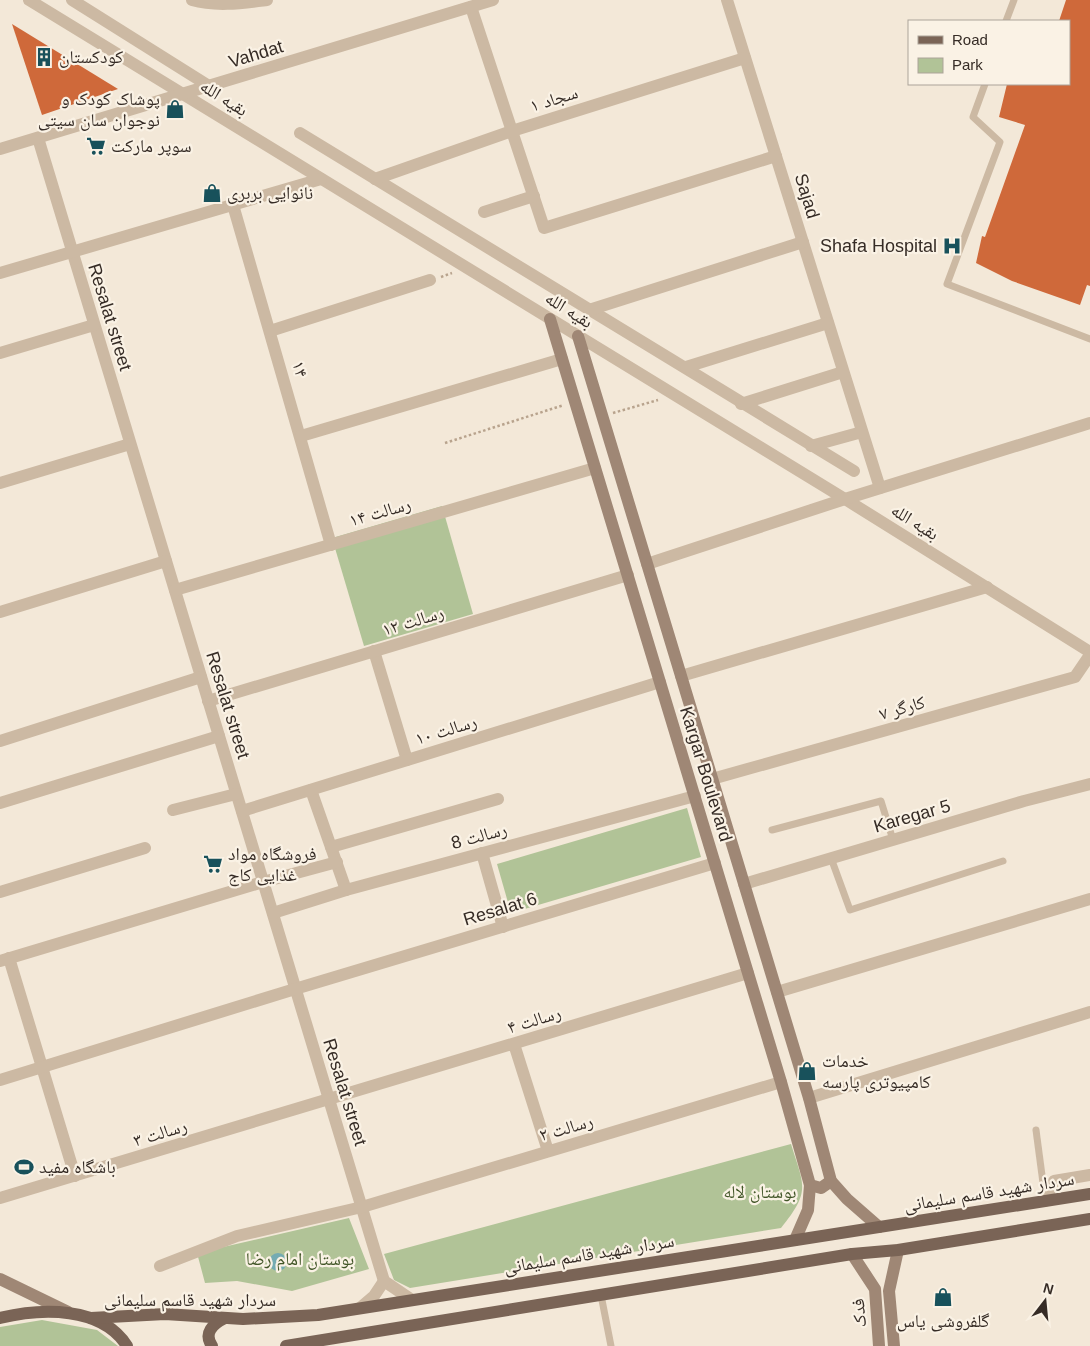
<svg xmlns="http://www.w3.org/2000/svg" width="1090" height="1346" font-family="Arial,'Noto Naskh Arabic',sans-serif">
<style>
.green{fill:#b1c397}
.water{fill:#75abb2}
.building{fill:#cf693a}
.lines{fill:none;stroke-linecap:round;stroke-linejoin:round}
.path{stroke:#b8a38d;stroke-width:2.5;stroke-dasharray:2.5 2.5;stroke-linecap:butt}
.lane{stroke:#ccb9a3;stroke-width:7}
.street{stroke:#ccb9a3;stroke-width:12}
.secondary{stroke:#9f8775;stroke-width:12}
.primary{stroke:#7a6456;stroke-width:12}
.labels{text-anchor:middle;dominant-baseline:central;stroke-width:4.5;stroke-linejoin:round;paint-order:stroke}
.street-label{font-size:18px;fill:#362c26;stroke:#faf2e5}
.poi-label{font-size:18px;fill:#362c26;stroke:#faf2e5;text-anchor:start}
.park-label{font-size:18px;fill:#425628;stroke:#faf2e5}
</style>
<rect width="100%" height="100%" fill="#f3e8d8"/>
<g class="green">
<polygon points="442,506 473,614 364,646 332,538"/>
<polygon points="687,808 701,857 511,913 497,864"/>
<path d="M791,1144C804,1186 811,1191 781,1228L410,1288L394,1280L384,1254Z"/>
<polygon points="349,1218 369,1269 292,1291 237,1281 205,1283 197,1253"/>
<polygon points="42,1320 97,1330 118,1346 0,1346 0,1327"/>
</g>
<circle class="water" cx="278" cy="1262" r="9"/>
<g class="building">
<polygon points="1066,0 1090,0 1090,286 1087,285 1080,305 1012,281 976,263 982,236 985,237 1025,125 999,117 1007,84 1069,84 1069,21 1059,21"/>
<polygon points="12,24 118,89 42,115"/>
</g>
<g class="lines">
<g class="path">
<polyline points="441,277 452,273"/>
<polyline points="613,413 658,400"/>
<polyline points="445,443 564,405"/>
</g>
<g class="lane">
<polyline points="1006,21 1014,0"/>
<polyline points="985,84 973,117 1000,142 947,284 1090,339"/>
<polyline points="772,830 881,801 893,840"/>
<polyline points="831,858 850,910 1003,861"/>
<polyline points="1036,1130 1045,1198"/>
<polyline points="601,1295 611,1346"/>
</g>
<g class="street">
<polyline points="29,0 845,499 1090,652"/>
<polyline points="72,0 209,86"/>
<path d="M192,0C216,7 243,3 267,0"/>
<polyline points="727,0 880,488"/>
<polyline points="471,7 544,228 776,156"/>
<polyline points="300,133 854,471"/>
<polyline points="38,138 384,1281 412,1300"/>
<polyline points="0,149 493,0"/>
<polyline points="375,179 512,131 745,58"/>
<polyline points="233,205 331,545"/>
<polyline points="484,212 534,196"/>
<polyline points="0,273 321,179"/>
<polyline points="589,310 803,242"/>
<polyline points="270,331 430,280"/>
<polyline points="0,353 94,325"/>
<polyline points="686,367 828,323"/>
<polyline points="741,404 843,372"/>
<polyline points="301,436 562,359"/>
<polyline points="811,446 862,432"/>
<polyline points="0,483 130,444"/>
<polyline points="647,564 845,499 1090,423"/>
<polyline points="175,590 595,468"/>
<polyline points="0,612 166,561"/>
<polyline points="374,651 407,760"/>
<polyline points="681,676 987,587"/>
<polyline points="208,701 628,575"/>
<polyline points="0,741 201,677"/>
<polyline points="712,779 1075,677 1090,655"/>
<polyline points="311,790 346,890"/>
<polyline points="0,803 219,736"/>
<polyline points="173,810 236,794"/>
<polyline points="242,811 660,682"/>
<polyline points="331,847 498,799"/>
<polyline points="482,853 503,927"/>
<polyline points="744,884 1024,801 1090,784"/>
<polyline points="0,892 145,848"/>
<polyline points="273,913 346,890 695,796"/>
<polyline points="9,958 75,1176"/>
<polyline points="0,961 263,882 337,862"/>
<polyline points="777,992 1090,899"/>
<polyline points="514,1044 548,1151"/>
<polyline points="0,1080 295,989 715,863"/>
<polyline points="809,1098 1090,1012"/>
<polyline points="0,1198 748,973"/>
<polyline points="1045,1201 1054,1181 1090,1175"/>
<polyline points="160,1266 237,1236 362,1207 781,1082"/>
<polyline points="360,1308 374,1296 384,1281"/>
</g>
<g class="secondary">
<polyline points="550,319 781,1082 810,1185 808,1210 795,1240"/>
<polyline points="578,336 809,1098 831,1181 847,1199 879,1227"/>
<polyline points="810,1185 821,1188 831,1181"/>
<polyline points="852,1254 875,1289 879,1346"/>
<polyline points="0,1279 68,1312"/>
<polyline points="894,1346 889,1291 898,1250"/>
</g>
<g class="primary">
<path d="M0,1318C41,1308 102,1306 127,1346"/>
<polyline points="91,1318 165,1314 243,1319 318,1315 1090,1194"/>
<path d="M212,1346C203,1333 213,1324 225,1318"/>
<polyline points="286,1346 852,1254 898,1250 1090,1219"/>
</g>
</g>
<defs>
<g id="building-bare" transform="scale(1.5)"><path d="M-4-6H4V6H1V3H-1V6H-4ZM-2.5-4.3h1.7v1.8h-1.7ZM.8-4.3h1.7v1.8H.8ZM-2.5-1h1.7V.8h-1.7ZM.8-1h1.7V.8H.8Z" fill="#18515b" stroke="#faf2e5" stroke-width="2.5" paint-order="stroke"/></g>
<g id="shop-bare" transform="scale(1.5)"><path d="M-5-2.5h2.3a2.7 3.5 0 0 1 5.4 0H5L5.5 6h-11ZM-1.5-2.5h3a1.5 2.3 0 0 0-3 0Z" fill="#18515b" stroke="#faf2e5" stroke-width="2.5" paint-order="stroke"/></g>
<g id="supermarket-bare" transform="scale(1.5)"><path d="M-6-5.5h2.5l.6 2H6L4.5 2H-2.5L-4.4-4H-6ZM-1.5 3.2a1.3 1.3 0 1 0 .1 0ZM3 3.2a1.3 1.3 0 1 0 .1 0Z" fill="#18515b" stroke="#faf2e5" stroke-width="2.5" paint-order="stroke"/></g>
<g id="hospital-bare" transform="scale(1.5)"><path d="M-5-5h3v3.5h4V-5h3V5h-3V1.5h-4V5h-3Z" fill="#18515b" stroke="#faf2e5" stroke-width="2.5" paint-order="stroke"/></g>
<g id="stadium-bare" transform="scale(1.5)"><path d="M0-5a6.5 5 0 1 0 0 10a6.5 5 0 1 0 0-10ZM-3.5-1.8h7v3.6h-7Z" fill="#18515b" stroke="#faf2e5" stroke-width="2.5" paint-order="stroke"/></g>
</defs>
<g fill-rule="evenodd">
<use href="#building-bare" x="44" y="57"/>
<use href="#shop-bare" x="175" y="109"/>
<use href="#supermarket-bare" x="96" y="146"/>
<use href="#shop-bare" x="212" y="193"/>
<use href="#hospital-bare" x="952" y="246"/>
<use href="#supermarket-bare" x="213" y="864"/>
<use href="#shop-bare" x="807" y="1071"/>
<use href="#stadium-bare" x="24" y="1167"/>
<use href="#shop-bare" x="943" y="1297"/>
</g>
<g class="labels">
<g class="street-label">
<text transform="translate(256 54) rotate(-17)">Vahdat</text>
<text transform="translate(224 98) rotate(32)">بقیه الله</text>
<text transform="translate(554 99) rotate(-17)">سجاد ۱</text>
<text transform="translate(807 196) rotate(73)">Sajad</text>
<text transform="translate(569 310) rotate(32)">بقیه الله</text>
<text transform="translate(110 317) rotate(73)">Resalat street</text>
<text transform="translate(300 369) rotate(74)">۱۴</text>
<text transform="translate(380 512) rotate(-16)">رسالت ۱۴</text>
<text transform="translate(915 522) rotate(32)">بقیه الله</text>
<text transform="translate(413 621) rotate(-17)">رسالت ۱۲</text>
<text transform="translate(228 705) rotate(73)">Resalat street</text>
<text transform="translate(902 708) rotate(-16)">کارگر ۷</text>
<text transform="translate(446 730) rotate(-17)">رسالت ۱۰</text>
<text transform="translate(706 774) rotate(73)">Kargar Boulevard</text>
<text transform="translate(912 816) rotate(-16)">Karegar 5</text>
<text transform="translate(479 836) rotate(-15)">رسالت 8</text>
<text transform="translate(500 909) rotate(-17)">Resalat 6</text>
<text transform="translate(534 1020) rotate(-17)">رسالت ۴</text>
<text transform="translate(345 1092) rotate(73)">Resalat street</text>
<text transform="translate(566 1128) rotate(-16)">رسالت ۲</text>
<text transform="translate(160 1133) rotate(-17)">رسالت ۳</text>
<text transform="translate(989 1192) rotate(-9)">سردار شهید قاسم سلیمانی</text>
<text transform="translate(589 1254) rotate(-9)">سردار شهید قاسم سلیمانی</text>
<text x="190" y="1300">سردار شهید قاسم سلیمانی</text>
<text transform="translate(859 1313) rotate(-95)">فدک</text>
</g>
<g class="poi-label">
<text x="59" y="57">کودکستان</text>
<text x="160" y="99" text-anchor="end">پوشاک کودک و<tspan x="160" dy="21">نوجوان سان سیتی</tspan></text>
<text x="111" y="146">سوپر مارکت</text>
<text x="227" y="193">نانوایی بربری</text>
<text x="937" y="246" text-anchor="end">Shafa Hospital</text>
<text x="228" y="854">فروشگاه مواد<tspan x="228" dy="21">غذایی کاج</tspan></text>
<text x="822" y="1061">خدمات<tspan x="822" dy="21">کامپیوتری پارسه</tspan></text>
<text x="39" y="1167">باشگاه مفید</text>
<text x="943" y="1321" text-anchor="middle">گلفروشی یاس</text>
</g>
<g class="park-label">
<text x="760" y="1192">بوستان لاله</text>
<text x="300" y="1259">بوستان امام رضا</text>
</g>
</g>
<rect x="908" y="20" width="162" height="65" fill="#faf2e5" stroke="#aca399"/>
<rect x="918" y="36" width="25" height="8" fill="#7a6456" stroke="#aca399"/>
<text x="952" y="45" font-size="15" fill="#362c26">Road</text>
<rect x="918" y="58" width="25" height="15" fill="#b1c397" stroke="#aca399"/>
<text x="952" y="70" font-size="15" fill="#362c26">Park</text>
<g transform="translate(1045 1301) rotate(16)" stroke="#faf2e5" stroke-width="4" paint-order="stroke">
<path d="M0-4L9 19L0 12L-9 19Z" fill="#362c26"/>
<text y="-8" font-size="14" font-weight="bold" text-anchor="middle" fill="#362c26">N</text>
</g>
</svg>
